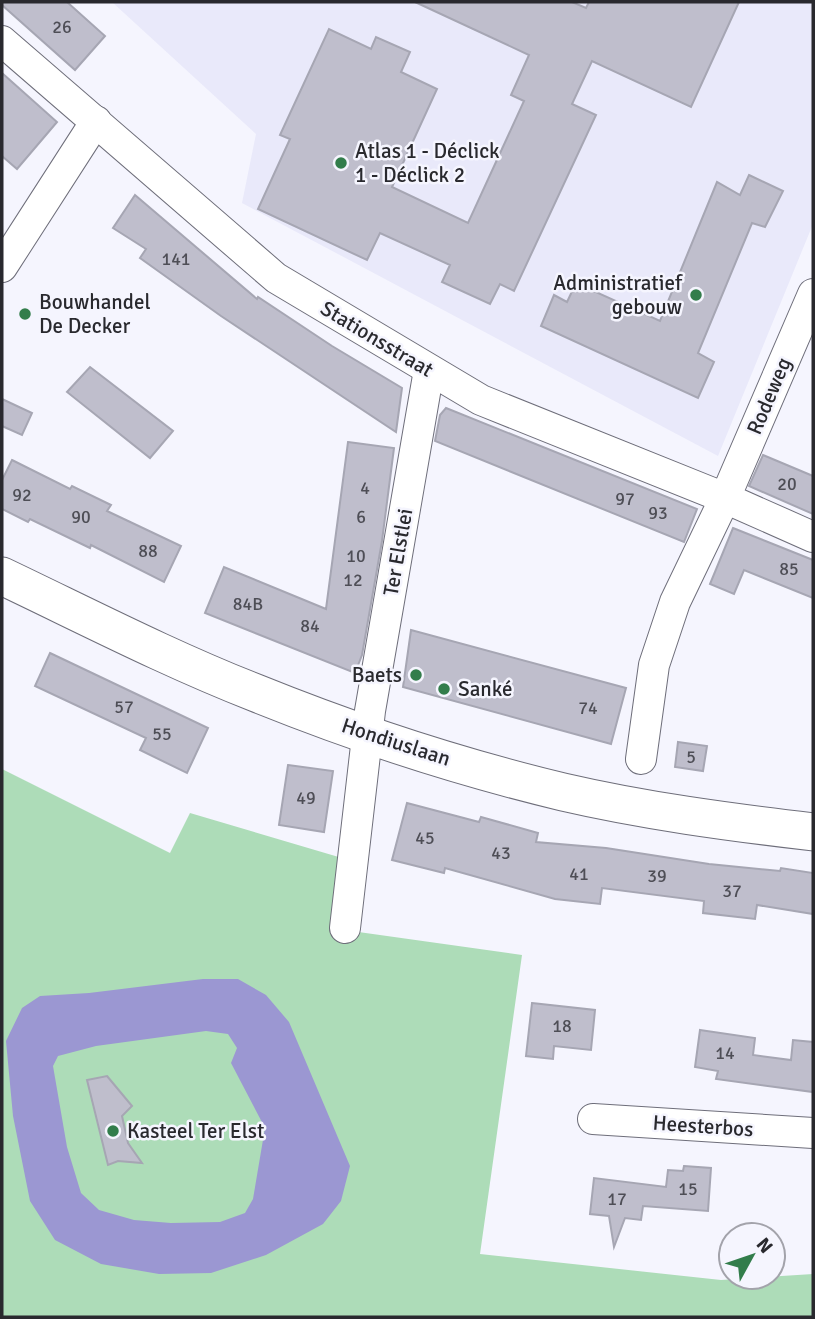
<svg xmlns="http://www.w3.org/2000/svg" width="815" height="1319" font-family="Signika,sans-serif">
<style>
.built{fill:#e9e9fa}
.green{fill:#addcb8}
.water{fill:#9b97d2;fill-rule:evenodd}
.building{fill:#bfbecc;stroke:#a6a6b3;stroke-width:2}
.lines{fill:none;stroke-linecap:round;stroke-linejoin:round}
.minor-casing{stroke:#6e6e7a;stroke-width:32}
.tertiary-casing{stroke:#6e6e7a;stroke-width:39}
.minor{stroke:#fff;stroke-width:30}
.tertiary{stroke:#fff;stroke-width:37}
.poi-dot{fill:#327d4b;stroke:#f5f5fe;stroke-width:2.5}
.labels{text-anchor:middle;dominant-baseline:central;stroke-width:5;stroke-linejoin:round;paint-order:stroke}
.number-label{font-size:18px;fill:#4e4e56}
.poi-label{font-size:21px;fill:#29292e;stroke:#f5f5fe;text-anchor:start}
.street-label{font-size:21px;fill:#29292e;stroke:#f5f5fe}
</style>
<rect width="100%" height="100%" fill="#f5f5fe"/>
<polygon class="built" points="112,2 813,2 813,224 718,456 242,203 256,134"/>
<polygon class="green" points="2,769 170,853 190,813 342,858 330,928 522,955 480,1254 721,1280 813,1274 813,1317 2,1317"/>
<path class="water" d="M203,979H238L266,995L289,1022L350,1166L341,1201L323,1224L266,1255L211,1273L159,1274L101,1264L55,1240L30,1201L13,1116L6,1041L22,1008L40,996L89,993ZM206,1031L228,1034L237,1048L231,1063L265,1128L253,1199L245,1213L220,1222L171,1223L134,1220L99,1210L81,1193L67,1147L53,1066L58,1056L96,1046Z"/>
<g class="building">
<polygon points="2,2 67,2 105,36 75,70 2,5"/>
<polygon points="415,2 572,2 586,8 589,2 739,2 691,107 592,61 572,104 596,115 514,291 500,284 490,304 442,282 450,265 380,233 367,260 258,209 290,139 280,135 329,29 371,49 376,37 410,52 401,72 437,89 392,187 468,223 524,101 511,95 529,55"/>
<polygon points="2,73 57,122 17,169 2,156"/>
<polygon points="749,175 783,191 765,227 752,223 698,353 714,362 698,398 541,326 554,295 567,302 576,283 660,321 717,182 740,195"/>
<polygon points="135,195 257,299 258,297 332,346 402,388 396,432 221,316 140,258 146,249 113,228"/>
<polygon points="90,367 173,431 150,458 67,392"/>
<polygon points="2,399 32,413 22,435 2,426"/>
<polygon points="446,408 697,509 684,542 435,441 440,415"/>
<polygon points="348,442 394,448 382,541 362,655 355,673 205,613 224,567 326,609"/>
<polygon points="763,455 813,476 813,514 749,486"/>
<polygon points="12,460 70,489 72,486 111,505 107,511 181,546 164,582 91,545 90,548 30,519 28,522 2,509 2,480"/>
<polygon points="733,528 813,560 813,598 744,570 734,594 710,584"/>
<polygon points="411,630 626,688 611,744 403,687"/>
<polygon points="50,653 208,728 187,773 140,750 146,738 35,686"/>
<polygon points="678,742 707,746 703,771 675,767"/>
<polygon points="288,765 333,771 324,832 279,825"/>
<polygon points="407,803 479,822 481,817 538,833 536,842 606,848 709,864 780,871 781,868 813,873 813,914 757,905 755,919 703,913 704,901 602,888 600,904 555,899 445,868 444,873 392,860"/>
<polygon points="532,1003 595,1010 591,1050 554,1046 553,1059 526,1056"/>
<polygon points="700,1030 755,1038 753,1055 791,1060 793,1040 813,1042 813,1092 716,1079 718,1071 695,1067"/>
<polygon points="107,1076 132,1106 122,1116 128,1143 142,1163 118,1161 108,1165 87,1080"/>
<polygon points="684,1166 711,1168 708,1211 643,1206 641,1220 625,1218 614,1247 609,1216 590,1214 594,1178 666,1187 668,1170 683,1171"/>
</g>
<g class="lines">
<g class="minor-casing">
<g id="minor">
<polyline points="2,41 276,278 481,400 725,498 813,537"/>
<polyline points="2,267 96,121"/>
<polyline points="641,759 654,665 675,602 725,498 813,294"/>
<polyline points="345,928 370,711 429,370"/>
<polyline points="593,1119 813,1133"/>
</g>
</g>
<g class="tertiary-casing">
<path id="tertiary" d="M2,576C86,616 169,659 256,693C355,733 459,767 563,792C645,811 729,822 813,832"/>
</g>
<use href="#minor" class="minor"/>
<use href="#tertiary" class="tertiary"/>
</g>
<g class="poi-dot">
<circle cx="341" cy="163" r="7"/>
<circle cx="696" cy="295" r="7"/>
<circle cx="25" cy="314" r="7"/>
<circle cx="416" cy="675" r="7"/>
<circle cx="444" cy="689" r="7"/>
<circle cx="113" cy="1131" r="7"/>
</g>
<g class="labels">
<g class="number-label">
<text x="62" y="27">26</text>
<text x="176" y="259">141</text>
<text x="787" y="484">20</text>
<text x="365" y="488">4</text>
<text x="22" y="495">92</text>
<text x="625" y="499">97</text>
<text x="658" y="513">93</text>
<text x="81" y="517">90</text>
<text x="361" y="517">6</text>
<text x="148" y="551">88</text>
<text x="356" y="556">10</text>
<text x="789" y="569">85</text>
<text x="353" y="580">12</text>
<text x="248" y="604">84B</text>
<text x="310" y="626">84</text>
<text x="124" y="707">57</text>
<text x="588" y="708">74</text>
<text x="162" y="734">55</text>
<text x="691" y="757">5</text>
<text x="306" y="798">49</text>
<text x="425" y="838">45</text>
<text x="501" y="853">43</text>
<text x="579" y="874">41</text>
<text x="657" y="876">39</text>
<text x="732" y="891">37</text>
<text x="562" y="1026">18</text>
<text x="725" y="1053">14</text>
<text x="688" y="1189">15</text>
<text x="617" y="1199">17</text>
</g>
<g class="poi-label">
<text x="355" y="151">Atlas 1 - Déclick<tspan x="355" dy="24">1 - Déclick 2</tspan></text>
<text x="682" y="283" text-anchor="end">Administratief<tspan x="682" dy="24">gebouw</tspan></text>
<text x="39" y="302">Bouwhandel<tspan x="39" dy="24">De Decker</tspan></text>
<text x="402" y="675" text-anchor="end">Baets</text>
<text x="458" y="689">Sanké</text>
<text x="127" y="1131">Kasteel Ter Elst</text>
</g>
<g class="street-label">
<text transform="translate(377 339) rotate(31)">Stationsstraat</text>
<text transform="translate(769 396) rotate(-67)">Rodeweg</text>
<text transform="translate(398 552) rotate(-80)">Ter Elstlei</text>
<text transform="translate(396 742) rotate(18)">Hondiuslaan</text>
<text transform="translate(703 1126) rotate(4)">Heesterbos</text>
</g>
</g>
<rect width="815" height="1319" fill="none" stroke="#29292e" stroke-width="7"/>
<g transform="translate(752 1256) rotate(50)"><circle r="33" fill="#f5f5fe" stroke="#a3a3ab" stroke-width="2"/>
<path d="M0-5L12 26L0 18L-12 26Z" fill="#327d4b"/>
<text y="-10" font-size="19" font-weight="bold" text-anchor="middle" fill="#29292e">N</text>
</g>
</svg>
